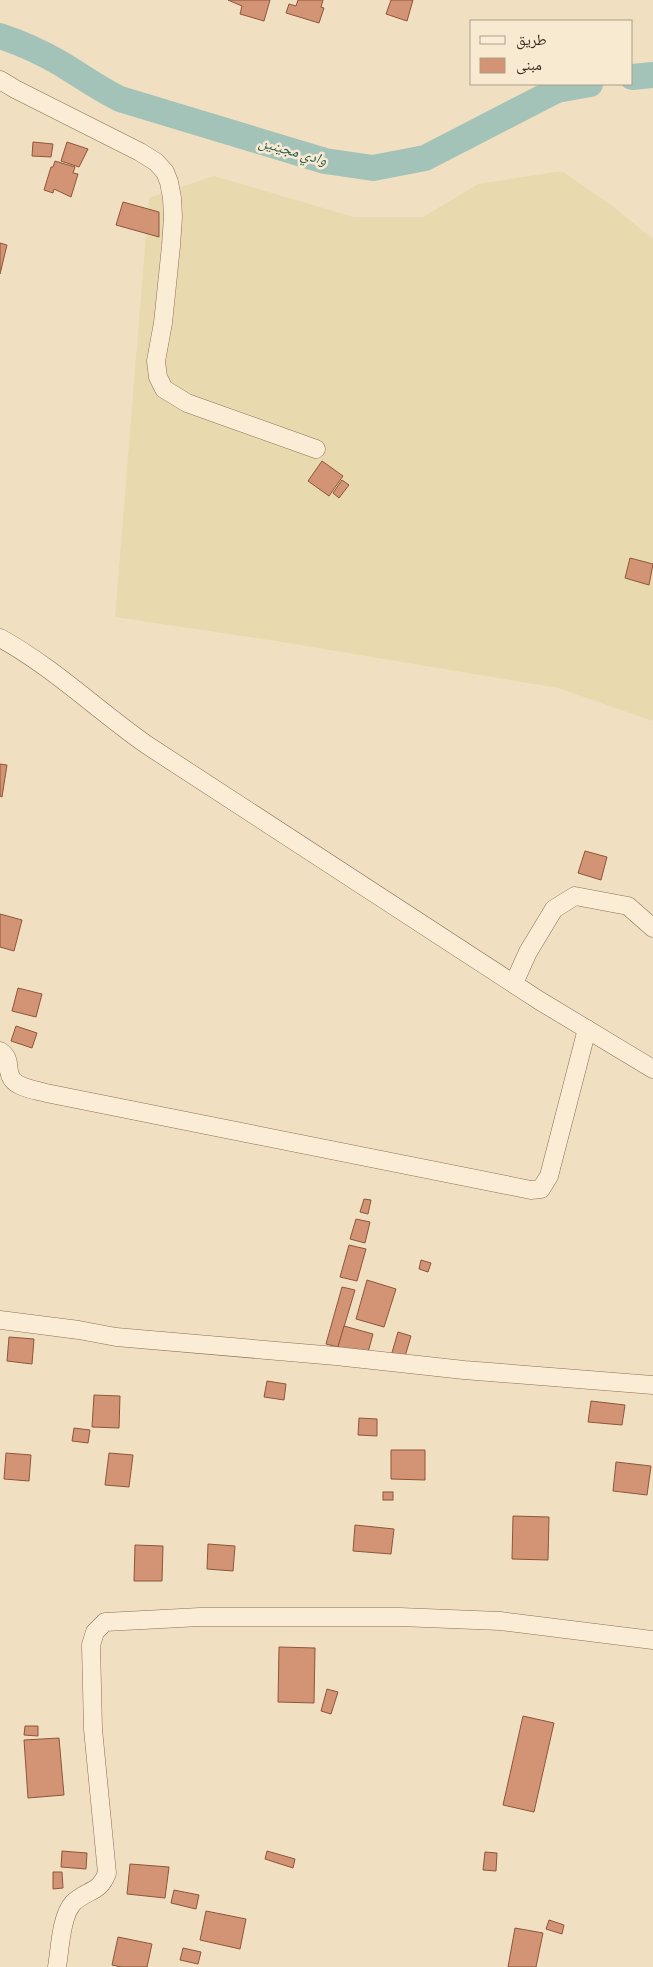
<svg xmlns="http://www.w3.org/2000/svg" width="653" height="1967" font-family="Bitter,'Noto Naskh Arabic',serif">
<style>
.farmland{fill:#e8daae}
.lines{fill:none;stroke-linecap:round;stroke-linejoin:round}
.river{stroke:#a4c3b8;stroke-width:26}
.building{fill:#d29474;stroke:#8d563b}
.minor-casing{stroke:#8c6f57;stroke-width:19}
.minor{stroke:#fbedd5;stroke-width:18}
.labels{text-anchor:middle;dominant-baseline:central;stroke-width:5;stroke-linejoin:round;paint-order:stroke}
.water-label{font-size:15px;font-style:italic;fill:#2a5c55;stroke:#f8ead1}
</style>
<rect width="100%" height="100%" fill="#f1dfc1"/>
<polygon class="farmland" points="562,171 611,205 653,239 653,721 558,688 276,641 115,617 149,198 214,176 354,217 423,217 478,184"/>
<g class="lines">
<g class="river">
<path d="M0,36C21,43 41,52 60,63C80,75 99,89 120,99L325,161L373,168L425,158L557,90L590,84"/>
<polyline points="632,77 653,75"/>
</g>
</g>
<g class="building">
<polygon points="228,0 270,0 264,21 240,14 242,6"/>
<polygon points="298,0 323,0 321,7 324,8 319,23 286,13 289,4 296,6"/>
<polygon points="391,0 413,0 407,21 386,14"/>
<polygon points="33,142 53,144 51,157 32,156"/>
<polygon points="67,142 88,149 79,167 61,161"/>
<polygon points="55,161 75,167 73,173 78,174 71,197 54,189 53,193 44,190 51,167 53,167"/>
<polygon points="123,202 159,212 159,237 116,225"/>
<polygon points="0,243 7,245 0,274"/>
<polygon points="322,461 343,476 329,496 308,481"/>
<polygon points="342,480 349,485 339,498 333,493"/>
<polygon points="630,558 653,564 649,585 625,578"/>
<polygon points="0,764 7,765 2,797 0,796"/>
<polygon points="585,851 607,857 601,880 578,873"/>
<polygon points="0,914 22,920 14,951 0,947"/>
<polygon points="18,988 42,994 36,1017 12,1011"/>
<polygon points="16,1026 37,1033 32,1048 11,1041"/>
<polygon points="364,1199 371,1200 368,1214 360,1212"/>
<polygon points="356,1219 370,1222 365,1243 350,1239"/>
<polygon points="349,1245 366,1249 357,1281 340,1277"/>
<polygon points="421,1260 431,1263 428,1272 419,1269"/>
<polygon points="367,1280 396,1289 384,1327 356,1319"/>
<polygon points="342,1287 355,1290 338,1347 326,1344"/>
<polygon points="344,1326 373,1334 367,1356 338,1347"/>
<polygon points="398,1332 411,1336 404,1360 391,1356"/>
<polygon points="9,1337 34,1339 32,1364 7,1361"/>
<polygon points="267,1381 286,1384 284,1400 264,1397"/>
<polygon points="94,1395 120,1396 119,1428 92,1427"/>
<polygon points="591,1401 625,1405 622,1425 588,1422"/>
<polygon points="359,1418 377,1419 377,1436 358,1435"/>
<polygon points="74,1428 90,1430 88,1443 72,1441"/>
<polygon points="391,1450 425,1450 425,1480 391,1479"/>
<polygon points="6,1453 31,1455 29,1481 4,1479"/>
<polygon points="109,1453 133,1455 129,1487 105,1485"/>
<polygon points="616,1462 651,1466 647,1495 613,1491"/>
<rect x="383" y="1492" width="10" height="8"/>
<polygon points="513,1516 549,1517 548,1560 512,1559"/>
<polygon points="355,1525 394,1529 391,1554 353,1551"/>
<polygon points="208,1544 235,1546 233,1571 207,1569"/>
<polygon points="135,1545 163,1546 162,1581 134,1581"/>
<polygon points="279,1647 315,1648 314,1703 278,1702"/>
<polygon points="327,1689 338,1692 331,1714 321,1711"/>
<polygon points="523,1716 554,1723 534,1812 503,1805"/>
<polygon points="25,1726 38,1726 38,1736 24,1735"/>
<polygon points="59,1738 64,1795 28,1798 24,1740"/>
<polygon points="62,1851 87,1853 86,1869 61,1867"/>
<polygon points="267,1851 295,1859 293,1868 265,1859"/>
<polygon points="485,1852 497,1853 496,1871 483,1870"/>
<polygon points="130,1864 169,1867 165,1898 127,1894"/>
<polygon points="53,1872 62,1872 63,1888 53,1889"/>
<polygon points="174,1890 199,1895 196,1909 171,1903"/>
<polygon points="206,1911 246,1919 240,1949 200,1940"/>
<polygon points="549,1920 564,1925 562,1934 546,1929"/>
<polygon points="515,1928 543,1933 536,1967 508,1967"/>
<polygon points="118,1937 152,1944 147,1967 121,1967 112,1965"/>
<polygon points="183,1948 201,1952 198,1964 180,1960"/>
</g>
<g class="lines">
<g class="minor-casing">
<g id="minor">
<polyline points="0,80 15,89 140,152 156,162 165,172 169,182 172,198 173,217 171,246 163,323 156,361 158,377 164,389 187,403 316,449"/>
<path d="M0,638C53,667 97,710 147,745L540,1001L653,1069"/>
<polyline points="514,983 528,952 554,909 575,896 628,906 653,928"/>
<path d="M0,1051C13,1060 5,1069 12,1079C18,1088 36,1090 46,1093L531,1190L541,1189L549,1176L587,1029"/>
<polyline points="0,1320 79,1330 116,1337 336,1356 464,1370 653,1385"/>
<path d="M57,1967C60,1949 61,1916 73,1903C86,1890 100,1893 107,1873L93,1729L91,1645L95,1632L105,1622L200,1617H400L500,1621L653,1640"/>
</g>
</g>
<use href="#minor" class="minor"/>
</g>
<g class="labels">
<g class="water-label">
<text transform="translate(293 151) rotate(16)">وادي مجينين</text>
</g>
</g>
<rect x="470" y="20" width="162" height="65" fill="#f8ead1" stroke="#ac9d89"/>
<rect x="480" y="36" width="25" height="8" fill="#fbedd5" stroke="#ac9d89"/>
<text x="516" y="45" font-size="15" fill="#3b291c">طريق</text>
<rect x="480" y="58" width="25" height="15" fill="#d29474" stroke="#ac9d89"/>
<text x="516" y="70" font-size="15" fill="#3b291c">مبنى</text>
</svg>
